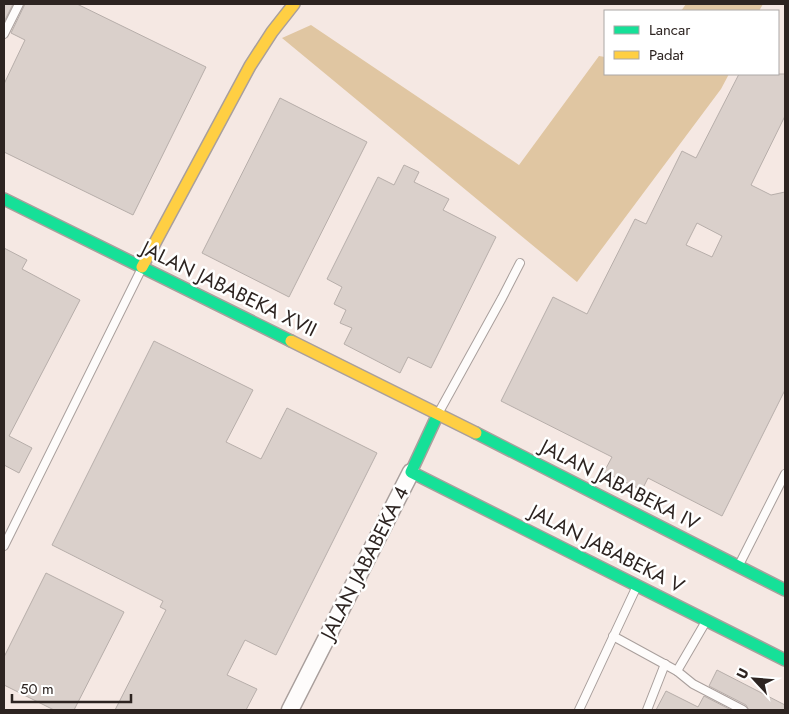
<svg xmlns="http://www.w3.org/2000/svg" width="789" height="714" font-family="Jost,sans-serif">
<style>
.forest{fill:#e0c6a2}
.building{fill:#dad0cb;stroke:#b7aeaa;fill-rule:evenodd}
.lines{fill:none;stroke-linecap:round;stroke-linejoin:round}
.lane-casing{stroke:#a99f9c;stroke-width:10}
.street-casing{stroke:#a99f9c;stroke-width:19}
.fast-casing{stroke:#a99f9c;stroke-width:14}
.slow-casing{stroke:#a99f9c;stroke-width:14}
.lane{stroke:#fefcfb;stroke-width:8}
.street{stroke:#fefcfb;stroke-width:16}
.fast{stroke:#16e098;stroke-width:11}
.slow{stroke:#ffcf43;stroke-width:11}
.labels{text-anchor:middle;dominant-baseline:central;stroke-width:5;stroke-linejoin:round;paint-order:stroke}
.street-label{font-size:20px;fill:#2d2421;stroke:#fff}
</style>
<rect width="100%" height="100%" fill="#f5e8e3"/>
<g class="forest">
<polygon points="686,4 763,4 759,11 681,11"/>
<polygon points="311,25 519,165 599,56 605,57 605,74 729,74 721,89 577,282 282,38"/>
</g>
<g class="building">
<polygon points="4,4 13,4 4,22"/>
<polygon points="25,4 77,4 206,67 133,215 4,152 4,84 25,40 11,33"/>
<path d="M739,74H785V116L751,185L771,195L785,192V390L722,516L648,478L642,490L604,472L612,457L501,401L553,297L587,314L635,219L646,224L682,151L696,158ZM697,223L722,236L712,257L686,245Z"/>
<polygon points="280,98 367,142 289,297 202,253"/>
<polygon points="404,165 419,172 414,182 449,199 443,210 496,237 431,368 408,357 400,373 344,344 352,328 340,323 346,310 334,304 342,287 327,279 378,177 394,185"/>
<polygon points="4,248 27,260 22,269 80,300 9,436 32,448 19,473 4,465"/>
<polygon points="154,341 253,390 226,442 261,459 287,408 377,453 276,655 245,640 227,675 257,689 246,710 115,710 166,610 160,607 163,601 52,545"/>
<polygon points="46,573 124,612 74,710 54,710 4,685 4,657"/>
<polygon points="717,670 785,705 785,710 749,710 746,705 709,686"/>
<polygon points="666,691 698,707 704,696 731,710 656,710"/>
</g>
<g class="lines">
<g class="lane-casing">
<g id="lane">
<polyline points="4,34 19,4"/>
<polyline points="439,412 502,298 520,263"/>
<polyline points="4,546 141,270"/>
<polyline points="739,565 785,474"/>
<polyline points="705,623 677,671 693,684 743,710"/>
<polyline points="613,636 677,671"/>
<polyline points="579,710 636,588"/>
<polyline points="647,710 665,664"/>
</g>
</g>
<g class="street-casing">
<polyline id="street" points="290,710 411,472"/>
</g>
<g class="fast-casing">
<g id="fast">
<polyline points="4,199 291,341"/>
<polyline points="438,414 411,472 785,660"/>
<polyline points="476,433 785,590"/>
</g>
</g>
<g class="slow-casing">
<g id="slow">
<polyline points="142,267 250,66 272,32 294,4"/>
<polyline points="291,341 476,433"/>
</g>
</g>
<use href="#lane" class="lane"/>
<use href="#street" class="street"/>
<use href="#fast" class="fast"/>
<use href="#slow" class="slow"/>
</g>
<g class="labels">
<g class="street-label">
<text transform="translate(229 289) rotate(26)">JALAN JABABEKA XVII</text>
<text transform="translate(620 485) rotate(27)">JALAN JABABEKA IV</text>
<text transform="translate(607 549) rotate(27)">JALAN JABABEKA V</text>
<text transform="translate(365 563) rotate(-63)">JALAN JABABEKA 4</text>
</g>
</g>
<rect width="789" height="714" fill="none" stroke="#2d2421" stroke-width="10"/>
<rect x="604" y="10" width="175" height="65" fill="#ffffff" stroke="#aba7a6"/>
<rect x="614" y="26" width="25" height="8" fill="#16e098" stroke="#aba7a6"/>
<text x="649" y="35" font-size="15" fill="#2d2421">Lancar</text>
<rect x="614" y="51" width="25" height="8" fill="#ffcf43" stroke="#aba7a6"/>
<text x="649" y="60" font-size="15" fill="#2d2421">Padat</text>
<g transform="translate(754 679) rotate(296)" stroke="#ffffff" stroke-width="4" paint-order="stroke">
<path d="M0-4L9 19L0 12L-9 19Z" fill="#2d2421"/>
<text y="-8" font-size="14" font-weight="bold" text-anchor="middle" fill="#2d2421">U</text>
</g>
<path d="M12 694v8h119v-8" fill="none" stroke="#2d2421" stroke-width="2.5"/>
<text x="20" y="694" font-size="15" fill="#2d2421" stroke="#ffffff" stroke-width="4" paint-order="stroke">50 m</text>
</svg>
